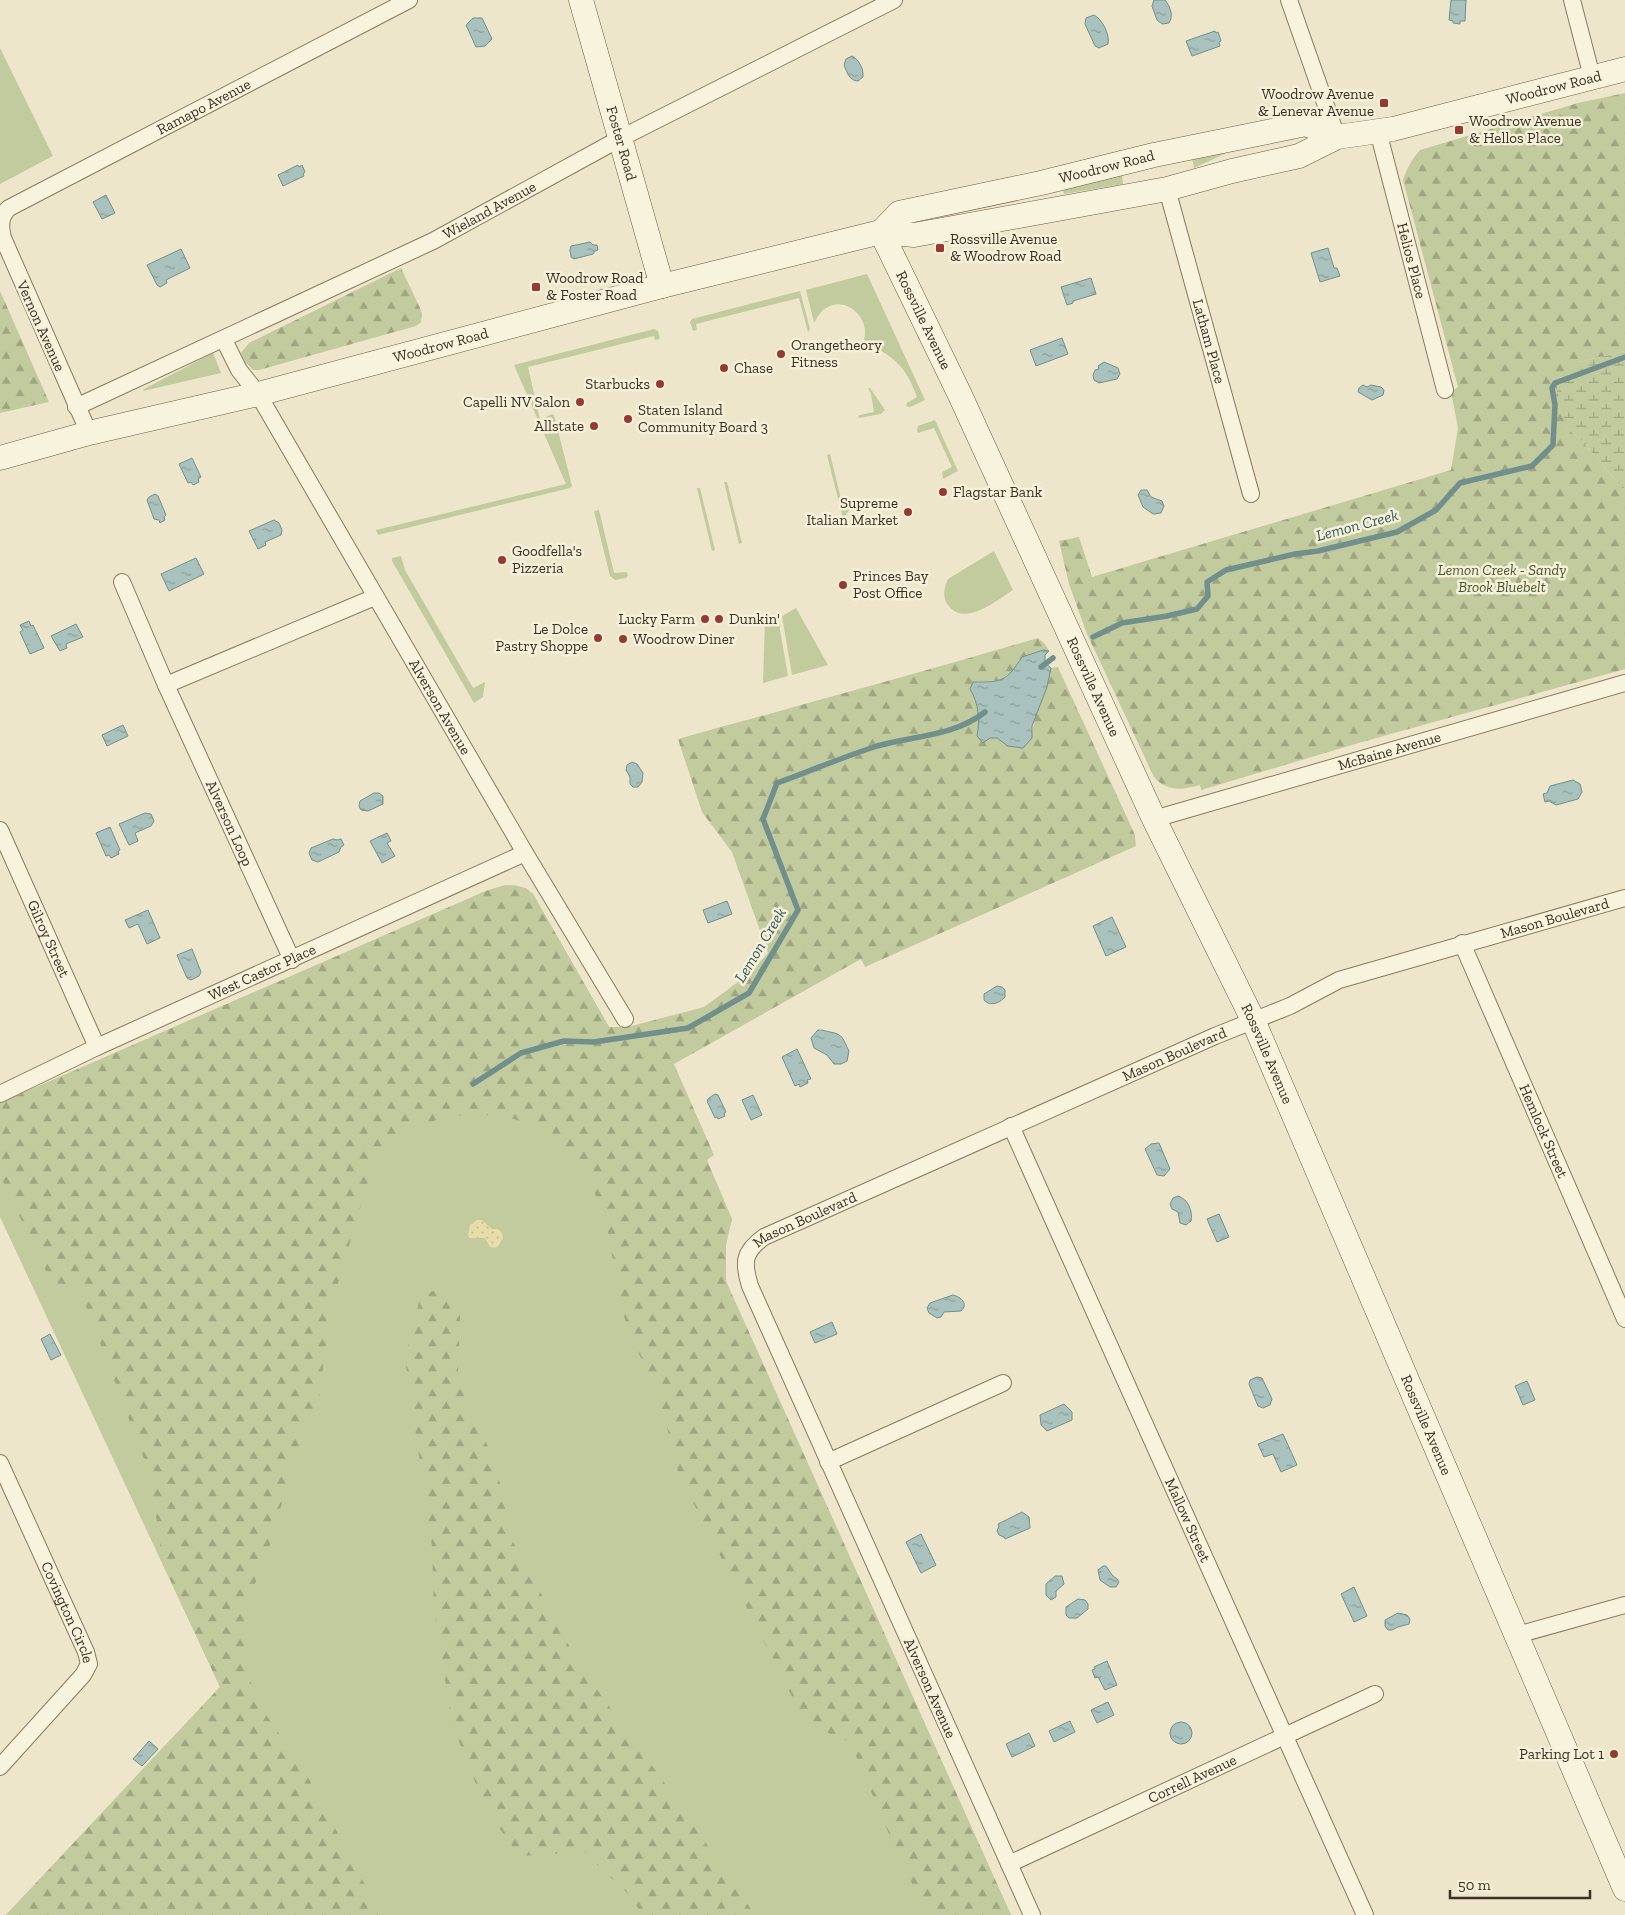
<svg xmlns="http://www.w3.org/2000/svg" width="1625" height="1915" font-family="'Zilla Slab',serif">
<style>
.green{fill:#c2cb9e}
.forest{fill:url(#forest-firs)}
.wetland{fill:url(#wetland-marsh)}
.sand{fill:url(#sand-dots)}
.water{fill:url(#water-ripples);stroke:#71908c}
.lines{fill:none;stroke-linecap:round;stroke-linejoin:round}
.stream{stroke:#71908c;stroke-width:5.5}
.street-casing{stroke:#897a5f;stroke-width:18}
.secondary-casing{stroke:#6c5b42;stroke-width:25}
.street{stroke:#f8f3dd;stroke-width:16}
.secondary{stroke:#f8f3dd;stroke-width:24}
.poi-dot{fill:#963a31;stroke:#f5f0d9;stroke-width:2}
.labels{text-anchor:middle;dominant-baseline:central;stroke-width:5;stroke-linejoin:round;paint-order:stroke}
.street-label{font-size:15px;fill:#3b3022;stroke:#f5f0d9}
.poi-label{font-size:15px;fill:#3b3022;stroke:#f5f0d9;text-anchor:start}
.park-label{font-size:15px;font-style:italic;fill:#465629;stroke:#f5f0d9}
.water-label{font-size:16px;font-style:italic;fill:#32585a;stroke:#f5f0d9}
</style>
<defs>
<pattern id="forest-firs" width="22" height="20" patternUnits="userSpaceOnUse" patternTransform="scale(1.25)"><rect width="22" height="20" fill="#c2cb9e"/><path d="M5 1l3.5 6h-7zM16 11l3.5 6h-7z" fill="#9fa580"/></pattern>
<pattern id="wetland-marsh" width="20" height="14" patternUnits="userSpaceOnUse" patternTransform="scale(1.25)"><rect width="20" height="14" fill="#c2cb9e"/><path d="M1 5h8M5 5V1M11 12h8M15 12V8" fill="none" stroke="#9fa580"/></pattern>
<pattern id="sand-dots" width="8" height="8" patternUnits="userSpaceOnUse" patternTransform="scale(1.25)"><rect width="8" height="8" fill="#e7dda9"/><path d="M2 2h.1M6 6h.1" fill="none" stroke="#c7be91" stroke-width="1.8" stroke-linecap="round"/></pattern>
<pattern id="water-ripples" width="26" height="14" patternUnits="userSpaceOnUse" patternTransform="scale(1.25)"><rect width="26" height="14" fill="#aac2bd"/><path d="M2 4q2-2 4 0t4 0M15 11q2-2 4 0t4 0" fill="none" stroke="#8c9e99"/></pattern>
</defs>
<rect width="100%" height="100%" fill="#ede6ca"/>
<g class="green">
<polygon points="0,48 53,156 0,184"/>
<polygon points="1294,133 1295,139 1229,152 1194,168 1191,154"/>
<polygon points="1121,168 1123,184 1064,194 1063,190"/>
<path d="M867,274L925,400L910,407L906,406L907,403L917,397C904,362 894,359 864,340C871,319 846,295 826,308C821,310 817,318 814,323L806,290Z"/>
<polygon points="800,291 810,329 808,332 799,298 696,324 697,330 693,331 690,322 692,319"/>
<polygon points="654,329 658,331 660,339 655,340 654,336 528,367 540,420 552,414 554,415 572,486 570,488 378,535 376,530 566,484 514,365"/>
<polygon points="213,353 221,373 143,391 144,389"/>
<polygon points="868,388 870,388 885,410 881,414 859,418 858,416 860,415 874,412 871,394"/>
<polygon points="935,420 958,471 943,479 942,472 952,467 934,428 918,433 917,430 918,426"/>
<path d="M830,454L842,503L856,502C846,510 845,524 831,527L829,526V522L843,518L827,455Z"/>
<polygon points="724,482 727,482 742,543 739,544"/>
<polygon points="697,488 700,488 715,550 712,551"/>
<polygon points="599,510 614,573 627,572 628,575 626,578 615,580 610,576 594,511"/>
<path d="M994,551L1013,590C997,600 964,628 948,605C942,598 944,587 948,579Z"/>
<polygon points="401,556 405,570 473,688 485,682 483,697 474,703 392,561 392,558"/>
<polygon points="796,608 828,665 792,675 782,616"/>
<polygon points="765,618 778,618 788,676 763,683"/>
<polygon points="505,885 526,888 533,894 609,1027 1011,1915 6,1915 220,1687 0,1217 0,1103 486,891"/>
</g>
<g class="forest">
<path d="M1625,93V351L1579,362L1566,427L1581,440L1625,491V669L1362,742L1201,790L1200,785C1182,790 1167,792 1154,777L1087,634L1069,584L1059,541L1079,537L1092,577L1451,470L1458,428L1451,392L1458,387L1403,180C1407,168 1412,159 1420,150L1578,103Z"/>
<polygon points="401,268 420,308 422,314 421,322 416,326 259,370 253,370 246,363 241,353 249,343"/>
<polygon points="0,291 49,402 0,413"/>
<path d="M1038,638L1045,644L1049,651L1035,652L1022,657L1013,671L1002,680L973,682L970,689C979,704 980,720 977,736L997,738L1008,746L1032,738C1032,716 1046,692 1051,668L1058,667L1135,835L1136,846L865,967L861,959L674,1064L714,1155L707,1160L732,1219L726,1245V1281L1011,1915H933L906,1874L850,1742L806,1724L679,1475L658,1392L627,1330L606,1224L584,1164L546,1131L506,1116L468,1114L439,1119L408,1131L377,1158L361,1205L332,1304L319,1397L293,1459L274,1534L246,1607L244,1666L262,1709L303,1768L381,1915H6L220,1687L163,1564L150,1475L87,1308L78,1290L51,1281L0,1176V1103L486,891C503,885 518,881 533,894L609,1027H628L704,1007L749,974L768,953L732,852L702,812L678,739C798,706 919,673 1038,638Z"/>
<polygon points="453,1286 460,1317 458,1374 470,1416 494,1456 512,1540 580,1666 671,1792 755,1915 643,1915 627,1893 584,1852 519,1856 486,1809 452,1724 434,1609 432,1546 405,1359 421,1294"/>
</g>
<polygon class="wetland" points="1625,351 1625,491 1581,440 1566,427 1555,383 1579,362"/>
<polygon class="sand" points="477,1220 482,1220 492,1229 498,1229 502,1233 503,1238 497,1248 490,1247 485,1238 469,1238 468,1235 470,1225"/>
<g class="water">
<path d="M1154,0H1165C1170,6 1174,16 1169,23L1162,24L1157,20L1152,6Z"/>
<polygon points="1451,0 1466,0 1465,21 1460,21 1460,24 1453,23 1453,21 1449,20"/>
<path d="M1094,15C1102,19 1110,34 1108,44L1099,48L1095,46L1085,24L1086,18Z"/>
<polygon points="473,18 482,18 492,39 485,46 476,47 466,25"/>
<polygon points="1215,31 1216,33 1218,32 1221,41 1219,42 1220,46 1192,56 1186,41"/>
<path d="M852,56C859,59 864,70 863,77L858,81C849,81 847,72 844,65L846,59Z"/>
<polygon points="298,165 299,167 302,165 305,172 303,174 304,176 283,186 278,175"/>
<polygon points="106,195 115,213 102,219 93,202"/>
<polygon points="590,242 593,245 597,245 598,250 595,251 593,254 574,259 571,257 570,250 571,246"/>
<polygon points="1328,248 1334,268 1337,268 1340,276 1320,282 1311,253"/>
<polygon points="181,249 190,268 166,280 167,283 160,287 157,285 147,265"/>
<polygon points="1091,278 1096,294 1073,301 1073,303 1067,305 1061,287"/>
<polygon points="1062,338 1068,354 1036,366 1030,350"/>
<polygon points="1104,362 1118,368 1120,374 1117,379 1099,383 1094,380 1093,375 1095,370 1099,369 1098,366"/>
<polygon points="1363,385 1367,387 1371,385 1381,387 1384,390 1383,395 1372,400 1358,392 1359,388"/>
<polygon points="192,458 201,477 198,479 199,482 193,485 191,482 188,483 179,464"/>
<polygon points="1141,490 1147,490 1151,497 1162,501 1164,506 1161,513 1153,514 1143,507 1138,495"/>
<polygon points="155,494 158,496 166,515 164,517 165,520 160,523 159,520 154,519 147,500 149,497"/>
<polygon points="274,520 279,523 282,530 281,535 265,542 266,545 258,549 249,531"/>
<polygon points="196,558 204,574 169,591 161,574"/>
<polygon points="29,621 31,626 33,625 44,648 30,654 20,632 23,630 20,625"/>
<polygon points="76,624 83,637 66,644 67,648 60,651 51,636"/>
<path d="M1043,650L1049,651L1045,655V663L1051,668L1047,687L1032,726V738L1023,748L1008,746L997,738H990L983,743L977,736C980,720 979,704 970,689L973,682C1002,682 1006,682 1022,657Z"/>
<polygon points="123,725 128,736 107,746 102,735"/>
<polygon points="632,762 637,764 643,773 642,782 638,787 633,787 630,784 630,777 626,770 627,765"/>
<polygon points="1573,780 1580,784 1582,792 1578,799 1556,805 1549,801 1545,802 1543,794 1547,793 1550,786"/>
<polygon points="374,793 379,793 383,796 383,804 368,811 361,810 359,806 360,801"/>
<polygon points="145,813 151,814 154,821 151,826 135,833 138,841 129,845 119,824"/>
<polygon points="110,827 120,850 118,851 119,854 111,858 109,855 106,856 96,833"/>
<polygon points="387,833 391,841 387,843 395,856 382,863 370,841"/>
<polygon points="333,839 337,840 341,839 344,845 341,847 339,852 318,862 312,860 309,853 311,848"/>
<polygon points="727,901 732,914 708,923 703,910"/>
<polygon points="148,910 160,938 147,944 138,924 129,928 125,920"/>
<polygon points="1112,917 1126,947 1106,956 1093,926"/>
<polygon points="192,949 201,972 199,976 191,980 187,978 177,955"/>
<path d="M997,986L1002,987L1005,990V997C1000,1003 990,1007 984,1000V994Z"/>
<path d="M818,1030C823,1030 826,1031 830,1032C844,1034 843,1040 849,1051L847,1061L841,1064H834L827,1055L814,1048L811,1038Z"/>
<polygon points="797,1049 811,1079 807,1080 808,1083 800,1087 799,1084 795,1086 782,1057"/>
<polygon points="715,1094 718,1095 726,1112 724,1113 725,1116 718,1119 717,1117 715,1118 707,1101 709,1098"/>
<polygon points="753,1095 762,1115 751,1120 742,1100"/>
<polygon points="1159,1143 1170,1169 1164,1176 1157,1175 1145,1149 1151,1144"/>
<path d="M1178,1196C1188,1199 1193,1211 1191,1221L1186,1225L1180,1223L1178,1212L1172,1209L1170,1204L1173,1198Z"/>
<polygon points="1219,1214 1229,1237 1217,1242 1207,1219"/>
<path d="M953,1295C961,1297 969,1304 961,1311L944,1312L941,1317L937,1318L929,1313L927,1308L930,1303Z"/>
<polygon points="832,1322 837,1334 815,1343 810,1332"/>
<polygon points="50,1334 61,1355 51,1360 41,1339"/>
<polygon points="1257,1377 1262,1378 1272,1399 1270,1405 1263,1408 1258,1406 1249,1384 1250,1380"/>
<polygon points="1527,1381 1535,1400 1523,1405 1515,1386"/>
<polygon points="1064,1404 1072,1412 1072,1420 1047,1431 1041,1425 1040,1415"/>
<polygon points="1283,1434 1297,1465 1281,1472 1273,1454 1264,1457 1258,1444"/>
<polygon points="1022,1512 1029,1517 1030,1528 1005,1539 1004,1537 999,1535 997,1531 999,1526 998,1524"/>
<polygon points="921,1534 936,1565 921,1573 906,1542"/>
<polygon points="1103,1566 1106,1566 1112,1575 1117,1579 1119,1582 1116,1587 1110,1587 1100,1580 1098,1570"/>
<polygon points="1055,1576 1062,1576 1064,1584 1056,1591 1056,1597 1051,1600 1046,1595 1046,1584"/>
<polygon points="1354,1587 1367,1616 1354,1622 1341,1594"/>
<polygon points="1078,1599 1085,1600 1088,1604 1088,1609 1077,1618 1069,1618 1066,1615 1066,1607"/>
<polygon points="1398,1613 1407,1615 1410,1619 1409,1624 1398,1627 1392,1630 1388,1630 1385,1626 1385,1620"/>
<polygon points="1107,1661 1117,1685 1105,1690 1098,1677 1095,1678 1092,1670 1095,1669 1094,1667"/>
<polygon points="1108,1702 1114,1715 1097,1723 1091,1710"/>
<polygon points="1070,1721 1075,1732 1054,1742 1049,1731"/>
<circle cx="1181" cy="1733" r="11"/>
<polygon points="1029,1733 1035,1746 1012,1757 1006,1744"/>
<polygon points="149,1741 158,1749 142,1766 133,1759"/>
</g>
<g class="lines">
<g class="stream">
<polyline points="1093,637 1122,623 1167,616 1197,609 1208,596 1207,582 1226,570 1295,554 1318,551 1397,532 1436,510 1460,483 1532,466 1553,445 1555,405 1552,388 1555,383 1625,357"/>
<polyline points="1041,667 1053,658"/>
<path d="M473,1084L521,1053L564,1041L594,1042L688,1028L749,993L798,910L763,819L777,783C810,771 843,757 877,746C912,736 955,736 985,712"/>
</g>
<g class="street-casing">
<g id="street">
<polyline points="1289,0 1337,137"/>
<polyline points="1572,0 1592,77"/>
<path id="s1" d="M1378,131L1445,390"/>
<path id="s2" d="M1167,189L1251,494"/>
<path id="s3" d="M224,340L239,370L258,394L525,853L625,1019"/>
<path id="s4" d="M76,407L433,241L621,138L894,0"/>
<path id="s5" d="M89,433L3,238C0,226 0,216 9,208L409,0"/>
<path id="s6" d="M122,582L166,685L292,960"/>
<polyline points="166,685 375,597"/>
<path id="s7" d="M1154,819L1625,683"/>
<path id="s8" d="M0,830L97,1047"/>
<path id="s9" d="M1462,943L1625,1319"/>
<path id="s10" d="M0,1094L97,1047L525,853"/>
<path id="s11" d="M1011,1126L1365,1915"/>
<polyline points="828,1462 1003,1383"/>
<path id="s12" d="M0,1463L86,1652L89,1664L83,1675L0,1767"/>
<polyline points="1517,1635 1625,1605"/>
<path id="s13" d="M1009,1864L1375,1694"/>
<path id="s14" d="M1032,1915L750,1286C743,1263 743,1252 764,1237L1215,1036L1290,1006L1339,980L1625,898"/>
</g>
</g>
<g class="secondary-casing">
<g id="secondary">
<path id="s15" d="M581,0L662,286"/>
<path id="s16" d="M881,232L960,395L1154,819L1253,1020L1625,1889"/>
<path id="s17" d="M881,232L899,213L1041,183L1154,155L1306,124L1337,137"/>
<path id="s18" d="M0,458L89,433L258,394L662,286L881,232L914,235L1167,189L1232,171L1299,156L1337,137L1393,129L1625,69"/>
</g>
</g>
<use href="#street" class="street"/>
<use href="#secondary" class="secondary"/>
</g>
<g class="poi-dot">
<rect x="1379" y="98" width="10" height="10" rx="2.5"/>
<rect x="1454" y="125" width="10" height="10" rx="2.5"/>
<rect x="935" y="243" width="10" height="10" rx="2.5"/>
<rect x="531" y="282" width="10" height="10" rx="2.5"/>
<circle cx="781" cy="354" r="5"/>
<circle cx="724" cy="368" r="5"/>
<circle cx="660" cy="384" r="5"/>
<circle cx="580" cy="402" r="5"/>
<circle cx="628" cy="419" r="5"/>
<circle cx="594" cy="426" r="5"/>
<circle cx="943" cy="492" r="5"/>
<circle cx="908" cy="512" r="5"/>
<circle cx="502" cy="560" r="5"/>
<circle cx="843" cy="585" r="5"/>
<circle cx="705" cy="619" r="5"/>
<circle cx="719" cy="619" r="5"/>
<circle cx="598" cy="638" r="5"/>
<circle cx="623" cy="639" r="5"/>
<circle cx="1614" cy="1754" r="5"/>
</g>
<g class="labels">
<g class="street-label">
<text stroke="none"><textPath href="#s18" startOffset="1601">Woodrow Road</textPath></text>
<text stroke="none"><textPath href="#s5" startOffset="465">Ramapo Avenue</textPath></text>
<text stroke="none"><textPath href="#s15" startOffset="149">Foster Road</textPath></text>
<text stroke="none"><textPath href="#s17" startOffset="239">Woodrow Road</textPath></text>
<text stroke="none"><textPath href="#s4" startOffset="458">Wieland Avenue</textPath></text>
<text stroke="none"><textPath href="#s1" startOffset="134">Helios Place</textPath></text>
<text stroke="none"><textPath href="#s16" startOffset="98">Rossville Avenue</textPath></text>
<text transform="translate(41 326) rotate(66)">Vernon Avenue</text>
<text stroke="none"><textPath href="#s2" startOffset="158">Latham Place</textPath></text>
<text stroke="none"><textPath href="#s18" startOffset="455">Woodrow Road</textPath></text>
<text stroke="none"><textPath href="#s16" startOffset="502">Rossville Avenue</textPath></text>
<text stroke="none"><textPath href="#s3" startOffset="426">Alverson Avenue</textPath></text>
<text stroke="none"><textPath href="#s7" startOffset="245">McBaine Avenue</textPath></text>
<text stroke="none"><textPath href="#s6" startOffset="264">Alverson Loop</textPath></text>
<text stroke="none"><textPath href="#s14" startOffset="1600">Mason Boulevard</textPath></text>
<text stroke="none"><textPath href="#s8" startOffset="119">Gilroy Street</textPath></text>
<text stroke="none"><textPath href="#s10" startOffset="289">West Castor Place</textPath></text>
<text stroke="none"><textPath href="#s14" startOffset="1195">Mason Boulevard</textPath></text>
<text stroke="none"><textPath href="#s16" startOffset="908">Rossville Avenue</textPath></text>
<text stroke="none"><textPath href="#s9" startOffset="205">Hemlock Street</textPath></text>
<text stroke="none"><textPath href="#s14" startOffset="790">Mason Boulevard</textPath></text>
<text stroke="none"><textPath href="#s16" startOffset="1312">Rossville Avenue</textPath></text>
<text stroke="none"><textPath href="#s11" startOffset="432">Mallow Street</textPath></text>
<text stroke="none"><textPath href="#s12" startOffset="164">Covington Circle</textPath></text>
<text transform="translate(930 1688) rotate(66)">Alverson Avenue</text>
<text stroke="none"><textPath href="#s13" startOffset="202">Correll Avenue</textPath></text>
</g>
<g class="poi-label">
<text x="1374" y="94" text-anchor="end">Woodrow Avenue<tspan x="1374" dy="17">&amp; Lenevar Avenue</tspan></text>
<text x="1469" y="121">Woodrow Avenue<tspan x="1469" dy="17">&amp; Hellos Place</tspan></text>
<text x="950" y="239">Rossville Avenue<tspan x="950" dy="17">&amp; Woodrow Road</tspan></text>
<text x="546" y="278">Woodrow Road<tspan x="546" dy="17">&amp; Foster Road</tspan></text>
<text x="791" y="345">Orangetheory<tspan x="791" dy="17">Fitness</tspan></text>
<text x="734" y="368">Chase</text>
<text x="650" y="384" text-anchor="end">Starbucks</text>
<text x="570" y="402" text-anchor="end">Capelli NV Salon</text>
<text x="638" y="410">Staten Island<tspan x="638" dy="17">Community Board 3</tspan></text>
<text x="584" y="426" text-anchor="end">Allstate</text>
<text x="953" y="492">Flagstar Bank</text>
<text x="898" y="503" text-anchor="end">Supreme<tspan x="898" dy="17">Italian Market</tspan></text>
<text x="512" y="551">Goodfella's<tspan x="512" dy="17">Pizzeria</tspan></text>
<text x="853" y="576">Princes Bay<tspan x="853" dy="17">Post Office</tspan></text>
<text x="695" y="619" text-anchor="end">Lucky Farm</text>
<text x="729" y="619">Dunkin'</text>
<text x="588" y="629" text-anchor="end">Le Dolce<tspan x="588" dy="17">Pastry Shoppe</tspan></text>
<text x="633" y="639">Woodrow Diner</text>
<text x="1604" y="1754" text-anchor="end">Parking Lot 1</text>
</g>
<g class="park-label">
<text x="1502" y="570">Lemon Creek - Sandy<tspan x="1502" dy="17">Brook Bluebelt</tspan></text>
</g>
<g class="water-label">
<text transform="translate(1357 525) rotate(-15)">Lemon Creek</text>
<text transform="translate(760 945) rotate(-59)">Lemon Creek</text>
</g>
</g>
<path d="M1450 1890v8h140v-8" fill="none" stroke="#3b3022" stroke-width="2.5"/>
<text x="1458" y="1890" font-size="15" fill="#3b3022" stroke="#f5f0d9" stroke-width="4" paint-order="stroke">50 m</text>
</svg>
